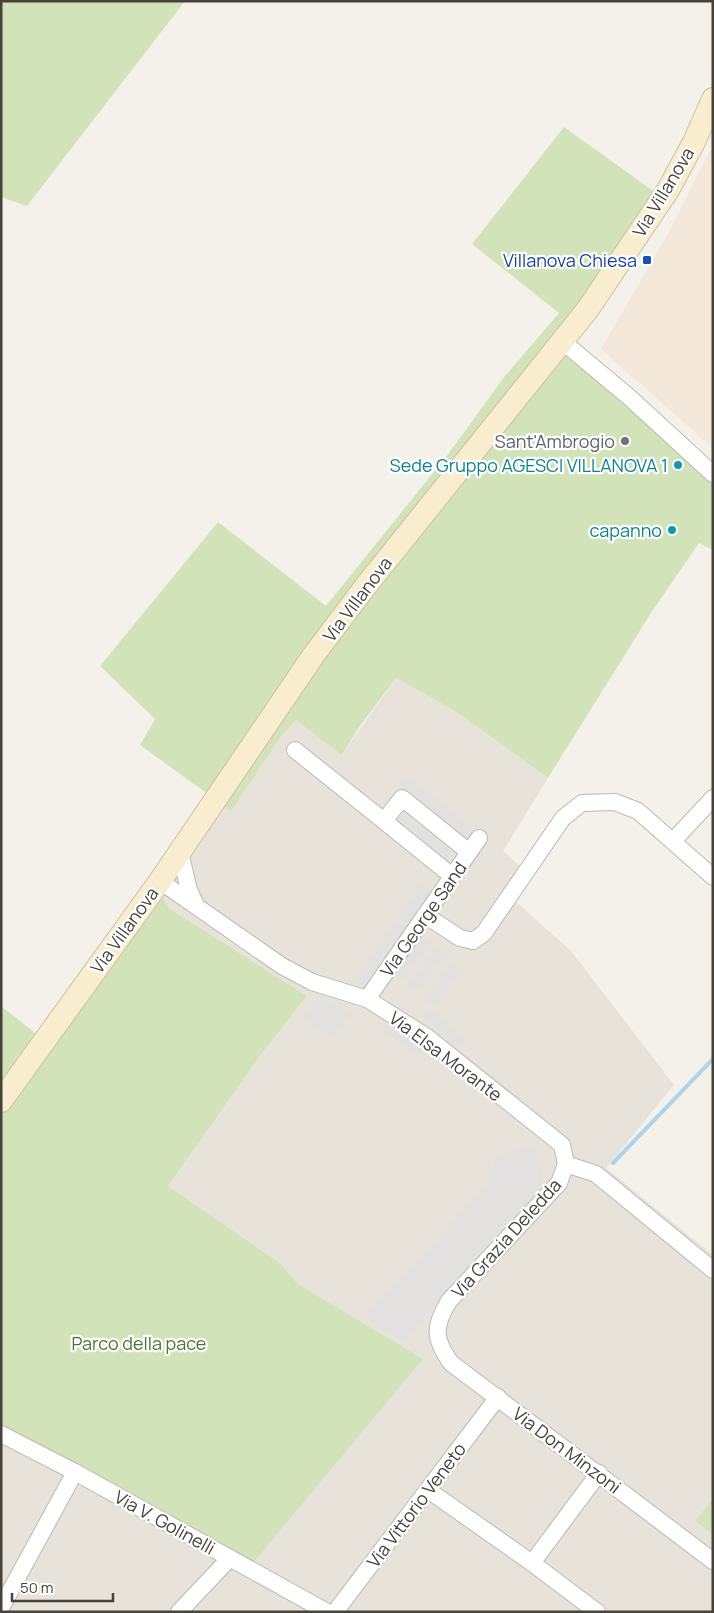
<svg xmlns="http://www.w3.org/2000/svg" width="714" height="1613" font-family="Manrope,sans-serif">
<style>
.residential{fill:#e7e2da}
.commercial{fill:#f3e7d9}
.green{fill:#d2e3b9}
.parking{fill:#e3e1df}
.lines{fill:none;stroke-linecap:round;stroke-linejoin:round}
.stream{stroke:#afd4e9;stroke-width:4}
.minor-casing{stroke:#beb8af;stroke-width:18}
.secondary-casing{stroke:#cec0a0;stroke-width:24}
.minor{stroke:#fff;stroke-width:16}
.secondary{stroke:#f9edd0;stroke-width:22}
.transit-dot{fill:#1a4fb4;stroke:#fff;stroke-width:2}
.worship-dot{fill:#6b7280;stroke:#fff;stroke-width:2}
.culture-dot{fill:#0f9aa8;stroke:#fff;stroke-width:2}
.labels{text-anchor:middle;dominant-baseline:central;stroke-width:4.5;stroke-linejoin:round;paint-order:stroke}
.street-label{font-size:18px;fill:#47423a;stroke:#fff}
.transit-label{font-size:18px;fill:#164399;stroke:#fff;text-anchor:end}
.worship-label{font-size:18px;fill:#5b616d;stroke:#fff;text-anchor:end}
.culture-label{font-size:18px;fill:#0d838f;stroke:#fff;text-anchor:end}
.park-label{font-size:18px;fill:#4e7333;stroke:#fff}
</style>
<rect width="100%" height="100%" fill="#f4f1eb"/>
<polygon class="residential" points="396,678 455,711 548,778 503,851 522,868 503,890 571,951 674,1085 606,1168 713,1255 713,1612 1,1612 1,1437 423,1360 298,1284 280,1263 168,1186 260,1056 307,996 169,908 157,889 216,800 231,810 280,738 296,719 342,755"/>
<polygon class="commercial" points="713,145 713,448 601,349 669,232"/>
<g class="green">
<polygon points="1,1 185,1 27,206 1,197"/>
<polygon points="564,127 663,198 567,342 713,480 713,550 699,543 651,613 548,778 455,711 396,678 360,726 342,755 296,720 280,738 231,811 140,745 155,719 100,666 218,522 326,606 449,453 505,376 559,313 472,244"/>
<polygon points="157,889 169,908 307,996 260,1056 168,1186 280,1263 298,1284 423,1359 243,1575 1,1437 1,1006 44,1040"/>
<polygon points="713,1499 713,1534 695,1521"/>
</g>
<g class="parking">
<polygon points="408,776 479,834 470,845 399,787"/>
<polygon points="402,803 466,853 452,871 388,820"/>
<polygon points="422,883 434,892 366,988 356,980"/>
<polygon points="420,936 429,942 402,980 394,974"/>
<polygon points="437,948 445,955 416,990 408,984"/>
<polygon points="453,964 461,970 433,1005 425,998"/>
<polygon points="321,994 350,1014 332,1038 304,1018"/>
<polygon points="431,1010 466,1039 459,1048 424,1018"/>
<polygon points="389,1022 426,1046 420,1056 381,1030"/>
<polygon points="533,1149 540,1162 543,1177 539,1192 402,1341 365,1318 488,1184 495,1157 511,1151"/>
</g>
<g class="lines">
<polyline class="stream" points="613,1163 713,1059"/>
<g class="minor-casing">
<g id="minor">
<polyline points="562,341 629,397 713,474"/>
<polyline points="295,750 384,821"/>
<polyline points="673,841 713,798"/>
<polyline points="180,852 189,890 195,903"/>
<polyline points="452,876 384,821 402,798 469,852"/>
<path d="M160,881L282,966L312,982L367,999L427,1037L562,1145L566,1164L559,1183L449,1301C433,1327 434,1339 451,1363L713,1561"/>
<polyline points="425,915 460,938 473,941 484,933 563,818 582,803 615,802 638,811 713,877"/>
<polyline points="367,999 479,838"/>
<polyline points="566,1164 596,1174 713,1270"/>
<polyline points="1,1434 75,1472 327,1612"/>
<polyline points="428,1490 532,1563"/>
<polyline points="1,1608 75,1472"/>
<polyline points="179,1612 230,1558"/>
<polyline points="335,1612 498,1397"/>
<polyline points="597,1612 532,1563 599,1473"/>
</g>
</g>
<g class="secondary-casing">
<polyline id="secondary" points="1,1101 160,881 313,656 365,587 588,309 668,190 694,142 713,99"/>
</g>
<use href="#minor" class="minor"/>
<use href="#secondary" class="secondary"/>
</g>
<rect class="transit-dot" x="642" y="255" width="10" height="10" rx="2.5"/>
<circle class="worship-dot" cx="625" cy="441" r="5"/>
<g class="culture-dot">
<circle cx="678" cy="465" r="5"/>
<circle cx="672" cy="530" r="5"/>
</g>
<g class="labels">
<g class="street-label">
<text transform="translate(663 192) rotate(-59)">Via Villanova</text>
<text transform="translate(357 599) rotate(-53)">Via Villanova</text>
<text transform="translate(423 919) rotate(-55)">Via George Sand</text>
<text transform="translate(124 930) rotate(-54)">Via Villanova</text>
<text transform="translate(446 1056) rotate(37)">Via Elsa Morante</text>
<text transform="translate(506 1238) rotate(-48)">Via Grazia Deledda</text>
<text transform="translate(567 1450) rotate(37)">Via Don Minzoni</text>
<text transform="translate(416 1505) rotate(-53)">Via Vittorio Veneto</text>
<text transform="translate(165 1522) rotate(29)">Via V. Golinelli</text>
</g>
<g class="transit-label">
<text x="637" y="260">Villanova Chiesa</text>
</g>
<g class="worship-label">
<text x="615" y="441">Sant'Ambrogio</text>
</g>
<g class="culture-label">
<text x="668" y="465">Sede Gruppo AGESCI VILLANOVA 1</text>
<text x="662" y="530">capanno</text>
</g>
<g class="park-label">
<text x="139" y="1343">Parco della pace</text>
</g>
</g>
<rect width="714" height="1613" fill="none" stroke="#47423a" stroke-width="5"/>
<path d="M12 1593v8h101v-8" fill="none" stroke="#47423a" stroke-width="2.5"/>
<text x="20" y="1593" font-size="15" fill="#47423a" stroke="#ffffff" stroke-width="4" paint-order="stroke">50 m</text>
</svg>
